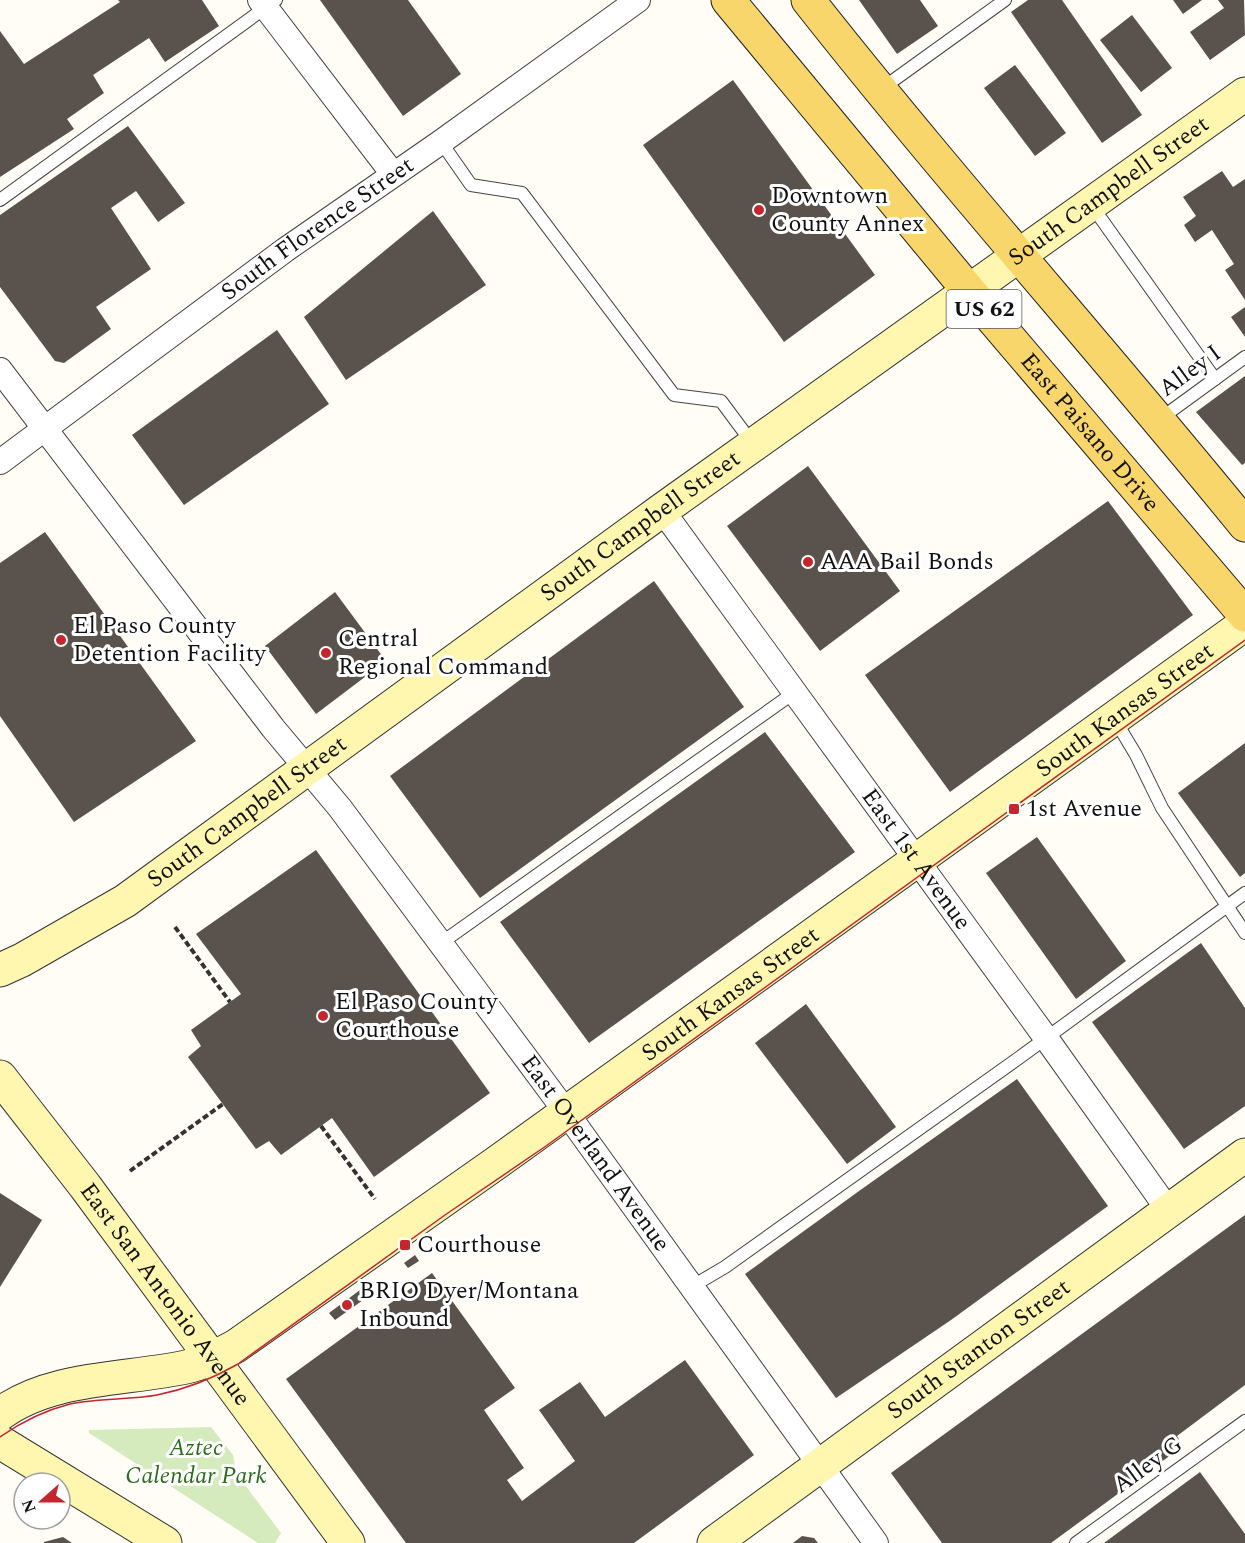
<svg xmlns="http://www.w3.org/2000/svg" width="1245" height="1543" font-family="Spectral,serif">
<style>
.green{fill:#d5ebbd}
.building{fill:#5a524d}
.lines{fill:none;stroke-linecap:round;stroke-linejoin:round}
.lane-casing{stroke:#444;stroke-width:14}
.street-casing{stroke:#444;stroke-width:26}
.secondary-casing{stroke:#333;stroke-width:35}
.primary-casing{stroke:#222;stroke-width:35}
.path{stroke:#333;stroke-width:4;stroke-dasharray:6 3;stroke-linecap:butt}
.lane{stroke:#fff;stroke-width:12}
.street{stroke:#fff;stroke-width:24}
.secondary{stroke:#fff6b0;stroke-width:33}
.primary{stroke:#f9d66b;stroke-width:33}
.tram{stroke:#c4262e;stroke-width:1.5}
.poi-dot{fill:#c4262e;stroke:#fff;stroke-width:2}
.labels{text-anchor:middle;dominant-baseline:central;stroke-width:6;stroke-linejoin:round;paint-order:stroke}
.shield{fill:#fff;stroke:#585858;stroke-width:1.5}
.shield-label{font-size:22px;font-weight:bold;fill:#111}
.street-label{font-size:24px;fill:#111;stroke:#fff}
.poi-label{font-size:24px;fill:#111;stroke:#fff;text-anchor:start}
.park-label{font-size:24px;font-style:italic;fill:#2f6b1f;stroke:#fff}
</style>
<rect width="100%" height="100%" fill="#fffdf5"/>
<polygon class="green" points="211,1427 233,1455 236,1473 281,1533 275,1543 258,1543 89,1433 89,1430"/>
<g class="building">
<polygon points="118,0 202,0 219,26 165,62 149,38 93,75 104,93 67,119 74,129 0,177 0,31 24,64 120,2"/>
<polygon points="320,0 408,0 461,74 403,116"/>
<polygon points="859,0 920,0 938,26 897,54"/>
<polygon points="1028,0 1062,0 1142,115 1102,143 1011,12"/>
<polygon points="1173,0 1202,0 1183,14"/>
<polygon points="1218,0 1244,0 1245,35 1210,60 1190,32 1224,8"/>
<polygon points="1132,15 1172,68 1141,92 1100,40"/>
<polygon points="1015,65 1066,133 1035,156 984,88"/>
<polygon points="733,80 875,275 784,342 643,145"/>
<polygon points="128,126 185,203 158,222 136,191 111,208 151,269 96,307 111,329 64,363 55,361 0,287 0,215"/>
<polygon points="1222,171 1233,187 1245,179 1245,300 1225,270 1234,264 1212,230 1195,242 1184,225 1196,216 1183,197"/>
<polygon points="433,211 486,285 346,380 304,317"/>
<polygon points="1245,307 1245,337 1231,317"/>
<polygon points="277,330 329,404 184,505 132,435"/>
<polygon points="1245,376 1245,463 1242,465 1196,412"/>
<polygon points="808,466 900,591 820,651 727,526"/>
<polygon points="1108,501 1193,615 950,792 865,675"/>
<polygon points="45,532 196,741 74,822 0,716 0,563"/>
<polygon points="654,581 744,707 480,898 390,776"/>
<polygon points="335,592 386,661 316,714 265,646"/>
<polygon points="765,732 855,852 589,1043 500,922"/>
<polygon points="1245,743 1245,873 1240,877 1178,793"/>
<polygon points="1037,837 1126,961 1076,999 986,873"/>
<polygon points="316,850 490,1093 374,1177 332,1118 281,1155 269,1141 256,1149 188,1057 201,1046 191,1030 241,994 196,934"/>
<polygon points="1201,943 1245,1008 1245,1106 1184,1149 1092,1022"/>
<polygon points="806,1004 896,1127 847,1164 755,1043"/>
<polygon points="1017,1079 1108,1206 951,1320 836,1398 745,1274 859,1191"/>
<polygon points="0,1193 42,1220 0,1287"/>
<polygon points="1245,1215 1245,1385 1177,1436 1183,1446 1051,1543 942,1543 891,1473"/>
<polygon points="415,1255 419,1261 408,1268 404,1263"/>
<polygon points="432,1273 515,1388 484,1410 524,1468 507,1480 522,1501 575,1461 539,1410 580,1382 605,1417 685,1360 754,1455 634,1543 406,1543 286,1379"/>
<polygon points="360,1290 366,1298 335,1320 329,1313"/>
<polygon points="1200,1472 1245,1534 1245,1543 1104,1543"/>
<polygon points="802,1536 814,1538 818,1543 793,1543"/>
<polygon points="63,1537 72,1543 44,1543 44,1542"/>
</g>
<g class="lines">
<g class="lane-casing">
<g id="lane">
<polyline points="880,90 1005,0"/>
<polyline points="441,142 471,185 522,193 674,395 721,401 753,444"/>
<polyline points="0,200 276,0"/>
<polyline points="1092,206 1215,379"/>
<polyline points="1160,419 1245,357"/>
<polyline points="1115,720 1136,755 1162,808 1245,933"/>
<polyline points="441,943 795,692"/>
<polyline points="691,1287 725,1267 1016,1060 1245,893"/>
<polyline points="1076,1543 1245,1421"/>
</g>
</g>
<g class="street-casing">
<g id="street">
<polyline points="260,0 393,174"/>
<path id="s1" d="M0,370L273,728L340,808L566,1112L876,1543"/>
<path id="s2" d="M0,462L285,250L441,142L638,0"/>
<path id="s3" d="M662,510L1046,1038L1169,1211"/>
</g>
</g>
<g class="secondary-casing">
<g id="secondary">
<path id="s4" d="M0,970L22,960L125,901L662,510L1245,94"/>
<path id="s5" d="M0,1077L85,1186L348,1543"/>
<path id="s6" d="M0,1414C51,1376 126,1380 186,1367C204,1363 220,1355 236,1346L499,1161L1245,624"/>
<polyline points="0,1442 165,1543"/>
<path id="s7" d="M714,1543L1245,1155"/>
</g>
</g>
<g class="primary-casing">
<g id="primary">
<path id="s8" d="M728,0L969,291L1245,615"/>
<path d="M808,0C949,179 1101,348 1245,525"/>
</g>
</g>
<g class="path">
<polyline points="175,927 230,1002"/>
<polyline points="321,1126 375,1199"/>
<polyline points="130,1171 223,1104"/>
</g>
<use href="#lane" class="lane"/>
<use href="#street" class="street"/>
<use href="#secondary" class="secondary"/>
<use href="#primary" class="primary"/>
<path class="tram" d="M0,1437C20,1423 46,1410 70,1404C99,1398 129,1400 157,1395C187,1389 212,1379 238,1364L445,1215L546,1146L1245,640"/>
</g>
<g class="poi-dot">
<circle cx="759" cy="210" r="6"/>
<circle cx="808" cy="562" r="6"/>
<circle cx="61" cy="640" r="6"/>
<circle cx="326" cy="653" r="6"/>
<rect x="1008" y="803" width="12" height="12" rx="3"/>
<circle cx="323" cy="1016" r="6"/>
<rect x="399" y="1239" width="12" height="12" rx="3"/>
<circle cx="347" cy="1305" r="6"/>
</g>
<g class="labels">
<rect class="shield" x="946.5" y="290" width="75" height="38" rx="4.5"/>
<g class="shield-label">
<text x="984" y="309">US 62</text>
</g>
<g class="street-label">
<text stroke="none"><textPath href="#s4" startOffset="1356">South Campbell Street</textPath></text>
<text stroke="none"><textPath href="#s2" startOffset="394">South Florence Street</textPath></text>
<text transform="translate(1190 371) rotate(-36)">Alley I</text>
<text stroke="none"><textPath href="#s8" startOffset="564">East Paisano Drive</textPath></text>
<text stroke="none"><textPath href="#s4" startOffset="780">South Campbell Street</textPath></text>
<text stroke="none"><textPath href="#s6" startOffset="1341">South Kansas Street</textPath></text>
<text stroke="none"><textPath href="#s4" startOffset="294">South Campbell Street</textPath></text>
<text stroke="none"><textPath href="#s3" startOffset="432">East 1st Avenue</textPath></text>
<text stroke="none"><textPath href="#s6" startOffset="855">South Kansas Street</textPath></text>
<text stroke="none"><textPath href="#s1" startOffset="984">East Overland Avenue</textPath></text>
<text stroke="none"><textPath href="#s5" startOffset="273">East San Antonio Avenue</textPath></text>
<text stroke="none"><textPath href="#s7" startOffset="328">South Stanton Street</textPath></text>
<text transform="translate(1148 1465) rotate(-36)">Alley G</text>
</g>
<g class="poi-label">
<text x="771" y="196">Downtown<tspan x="771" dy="28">County Annex</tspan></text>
<text x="820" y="562">AAA Bail Bonds</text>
<text x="73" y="626">El Paso County<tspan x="73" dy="28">Detention Facility</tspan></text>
<text x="338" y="639">Central<tspan x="338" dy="28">Regional Command</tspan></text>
<text x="1026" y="809">1st Avenue</text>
<text x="335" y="1002">El Paso County<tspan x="335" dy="28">Courthouse</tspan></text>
<text x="417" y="1245">Courthouse</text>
<text x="359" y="1291">BRIO Dyer/Montana<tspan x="359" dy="28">Inbound</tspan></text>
</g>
<g class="park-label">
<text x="196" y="1448">Aztec<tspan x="196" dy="28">Calendar Park</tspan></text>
</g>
</g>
<g transform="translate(42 1501) rotate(249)"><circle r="28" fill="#ffffff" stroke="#a0a0a0" stroke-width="1.5"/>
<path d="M0-4.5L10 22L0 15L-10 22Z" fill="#c4262e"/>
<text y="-9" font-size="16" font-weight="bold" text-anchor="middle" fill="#111111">N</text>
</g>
</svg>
